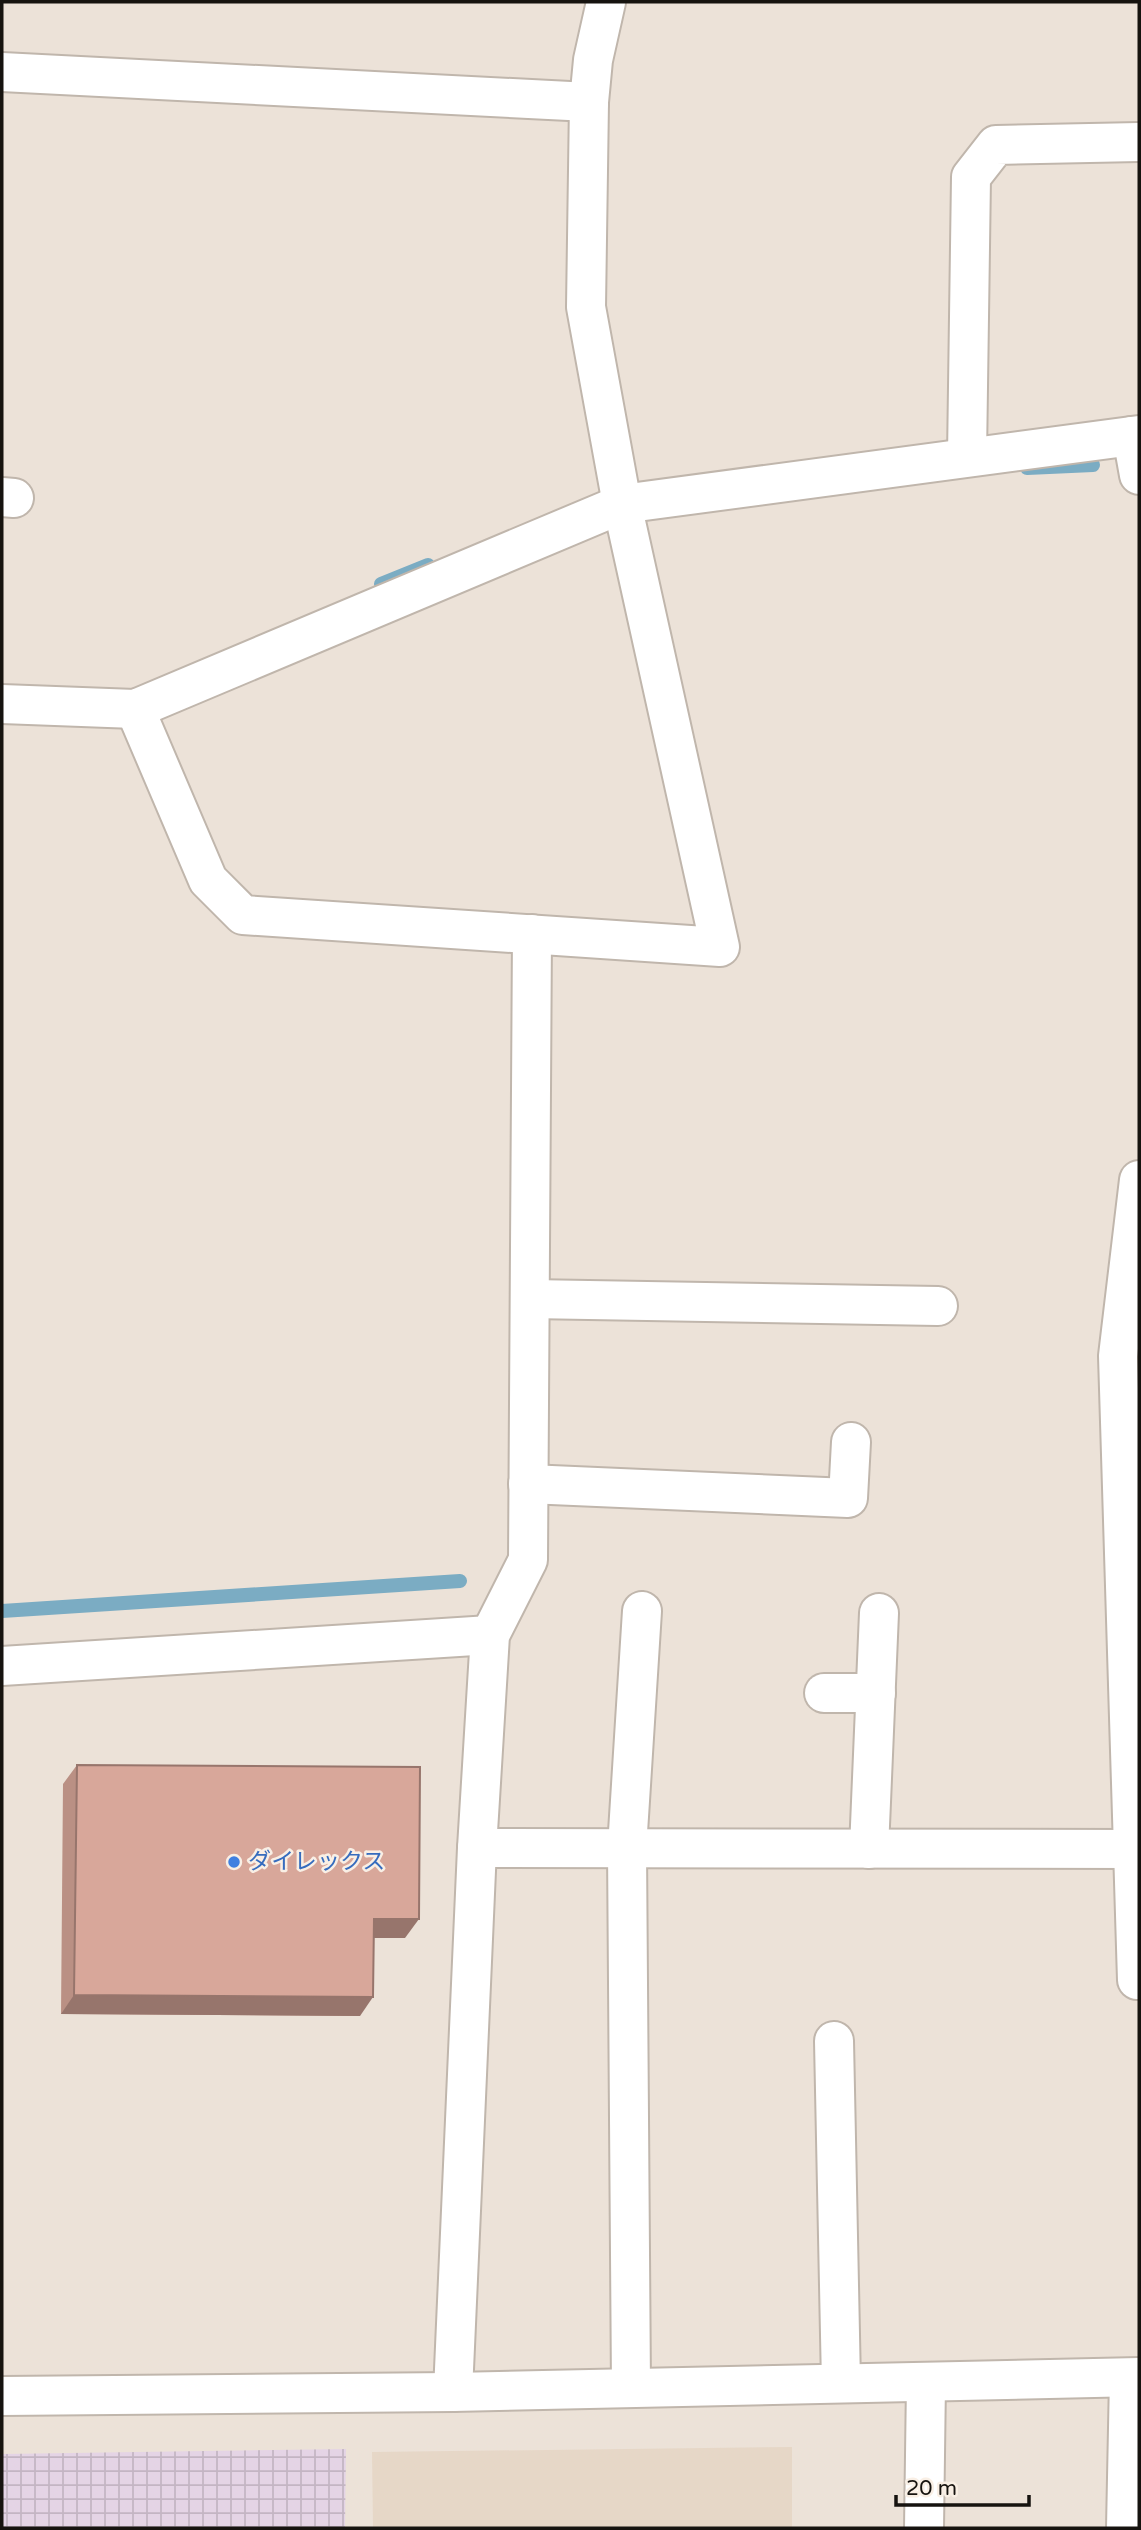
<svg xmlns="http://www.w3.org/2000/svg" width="1141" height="2530" font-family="'Varela Round','Noto Sans JP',sans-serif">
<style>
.built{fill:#e6d7c7}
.industrial{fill:url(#industrial-grid)}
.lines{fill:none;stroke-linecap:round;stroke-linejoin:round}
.stream{stroke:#7bacc3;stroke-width:14}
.minor-casing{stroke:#c0b6ac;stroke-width:42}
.minor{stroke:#fff;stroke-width:38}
.wall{fill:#ba9084}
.shaded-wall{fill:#97756c}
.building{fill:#d8a79a;stroke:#97756c;stroke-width:2}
.shop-dot{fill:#3f7fe0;stroke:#f9efe5;stroke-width:2.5}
.labels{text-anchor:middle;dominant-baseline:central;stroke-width:5;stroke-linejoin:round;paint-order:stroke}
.shop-label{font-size:23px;fill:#366cbe;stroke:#f9efe5;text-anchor:start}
</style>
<defs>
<pattern id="industrial-grid" width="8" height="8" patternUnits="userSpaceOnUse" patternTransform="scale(1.75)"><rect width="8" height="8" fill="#e4d4e5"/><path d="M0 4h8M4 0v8" fill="none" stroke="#c3b5c3"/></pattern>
</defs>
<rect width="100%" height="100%" fill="#ece2d8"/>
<polygon class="built" points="792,2447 792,2528 373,2528 372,2452"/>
<polygon class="industrial" points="346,2449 345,2528 2,2528 2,2454"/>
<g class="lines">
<g class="stream">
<polyline points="1027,468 1093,465"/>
<polyline points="381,584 428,565"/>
<polyline points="2,1611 460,1581"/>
</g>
<g class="minor-casing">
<g id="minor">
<polyline points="2,72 589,102"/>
<polyline points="1132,436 1139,475"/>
<polyline points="967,457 971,177 996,145 1139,142"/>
<polyline points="2,497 14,498"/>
<polyline points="2,704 135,709 622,504 1139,435"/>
<polyline points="135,709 208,880 243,915 720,947 622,504 586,307 589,102 593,60 606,2"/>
<polyline points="530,1299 938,1306"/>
<polyline points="528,1484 848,1498 851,1442"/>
<polyline points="2,1666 490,1635"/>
<polyline points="824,1693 876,1693"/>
<polyline points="477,1848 1139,1849"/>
<polyline points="869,1849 879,1613"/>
<polyline points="1137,1980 1118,1356 1139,1180"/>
<polyline points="834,2041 841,2383"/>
<polyline points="631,2388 627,1848 642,1611"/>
<polyline points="453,2392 477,1848 490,1635 528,1560 532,934"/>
<polyline points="2,2396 453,2392 1139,2377"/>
<polyline points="924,2528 926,2382"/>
<polyline points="1126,2528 1129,2378"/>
</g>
</g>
<use href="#minor" class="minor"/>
</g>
<polygon class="wall" points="77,1765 405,1938 374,1938 360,2016 61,2014 63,1784"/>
<g class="shaded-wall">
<polygon points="374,1919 419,1919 405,1938 360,1938"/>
<polygon points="74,1995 373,1997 360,2016 61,2014"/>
</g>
<polygon class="building" points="77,1765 420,1767 419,1919 374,1919 373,1997 74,1995"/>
<circle class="shop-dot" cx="234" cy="1862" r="7"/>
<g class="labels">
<g class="shop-label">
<text x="248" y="1862">ダイレックス</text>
</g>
</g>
<rect width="1141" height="2530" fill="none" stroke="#16130f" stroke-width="7"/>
<path d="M896 2495v10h133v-10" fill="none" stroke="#16130f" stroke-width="3.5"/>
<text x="906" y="2495" font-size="21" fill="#16130f" stroke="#f9efe5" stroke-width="5" paint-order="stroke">20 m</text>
</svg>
